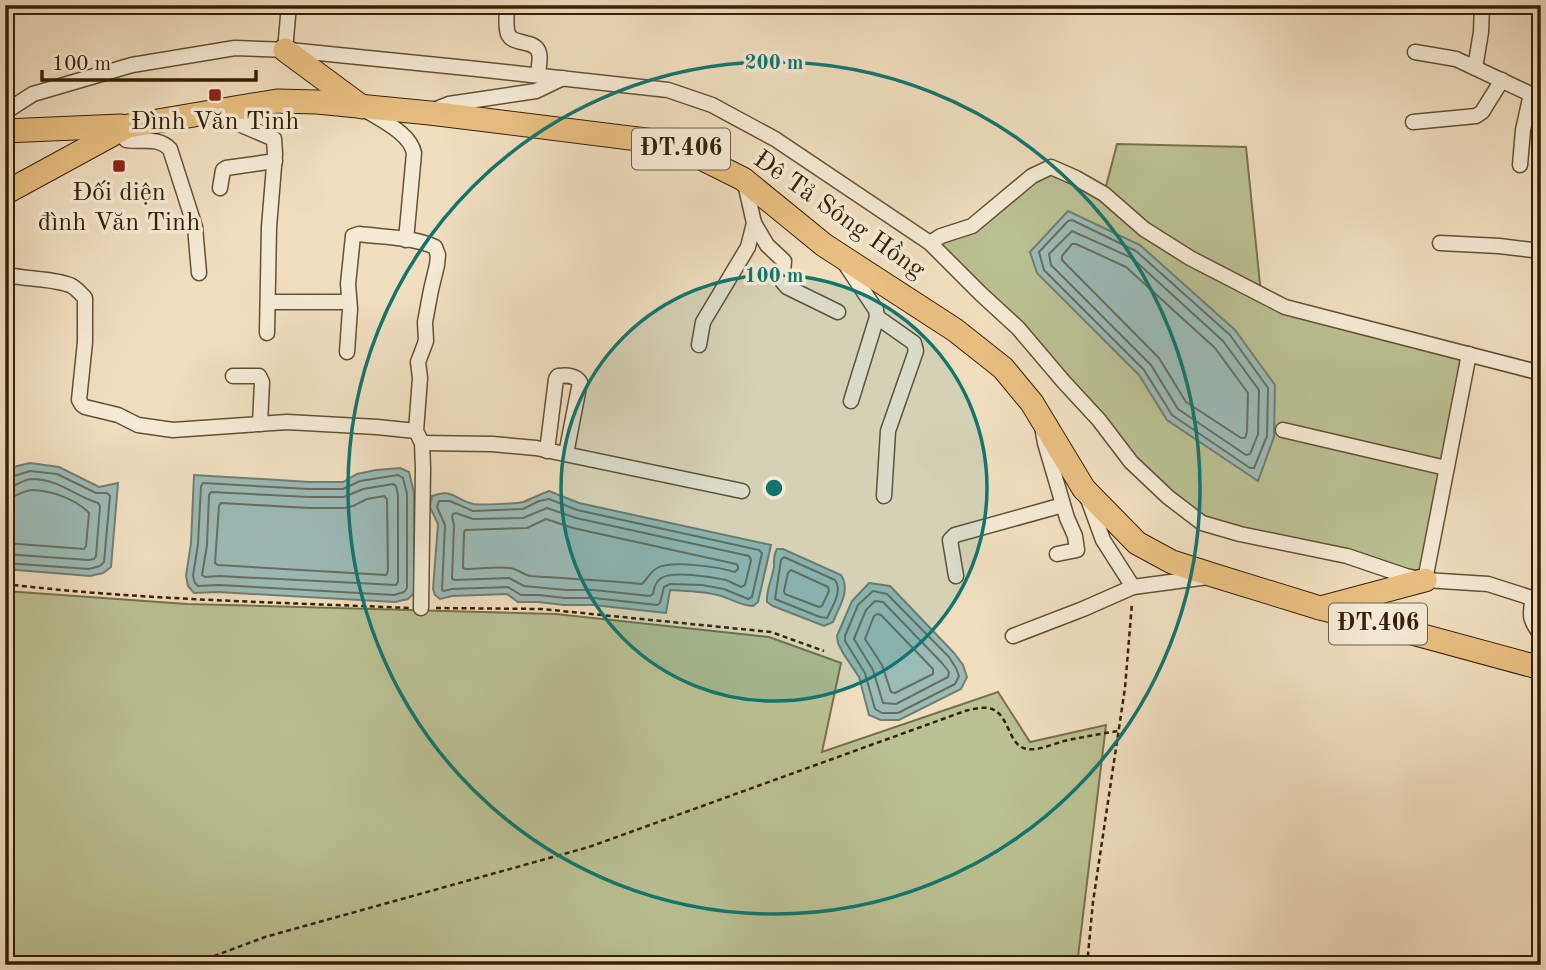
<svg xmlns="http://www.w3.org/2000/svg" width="1546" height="970" font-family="'Old Standard TT',serif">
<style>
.green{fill:#bac192;stroke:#78704c;stroke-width:2}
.water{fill:#9bbbb7;stroke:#737d70;stroke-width:2}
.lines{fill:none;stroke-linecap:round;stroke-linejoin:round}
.shore{stroke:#686e5e;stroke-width:2}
.street-casing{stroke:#645034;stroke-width:17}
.primary-casing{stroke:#362005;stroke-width:25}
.path{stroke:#362005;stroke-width:2.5;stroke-dasharray:5 3.5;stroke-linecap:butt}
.street{stroke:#f5ead5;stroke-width:14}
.primary{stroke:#e8bf80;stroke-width:23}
.ring{fill:none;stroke:#0f766e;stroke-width:3.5}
.poi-dot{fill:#8f2418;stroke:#f5ead5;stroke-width:2.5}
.labels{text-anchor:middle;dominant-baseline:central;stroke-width:7;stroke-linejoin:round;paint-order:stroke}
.shield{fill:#f5ead5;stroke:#6f5d43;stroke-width:2}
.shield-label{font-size:24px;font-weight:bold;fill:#362005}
.poi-label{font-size:26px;fill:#362005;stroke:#f5ead5}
.street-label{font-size:26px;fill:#362005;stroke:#f5ead5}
.centre{fill:#0f766e;stroke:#f5ead5;stroke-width:3.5}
.ring-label{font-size:21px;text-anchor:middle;font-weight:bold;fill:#0f766e;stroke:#f5ead5;stroke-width:7;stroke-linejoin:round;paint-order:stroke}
</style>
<rect width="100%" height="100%" fill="#f0debf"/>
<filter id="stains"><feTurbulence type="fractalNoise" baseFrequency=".00286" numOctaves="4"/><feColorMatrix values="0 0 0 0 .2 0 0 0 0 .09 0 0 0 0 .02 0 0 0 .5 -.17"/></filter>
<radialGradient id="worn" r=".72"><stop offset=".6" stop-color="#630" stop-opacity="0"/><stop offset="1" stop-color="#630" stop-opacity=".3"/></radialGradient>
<g class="green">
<polygon points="1117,144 1246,147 1261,294 1469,354 1425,580 1202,523 1168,497 1099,420 930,243 972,226 1051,167 1104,194"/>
<polygon points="5,591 187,604 556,614 769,637 841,663 822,752 998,692 1030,742 1106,725 1077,965 5,965"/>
</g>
<g class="water">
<polygon points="1068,211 1140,245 1235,330 1275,385 1274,437 1258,481 1167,420 1139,375 1037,273 1030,252"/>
<polygon points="30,463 59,467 99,487 118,483 111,567 103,573 90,576 5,569 5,473 17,466"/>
<polygon points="400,468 409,472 414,493 414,593 408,599 395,602 218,592 194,593 188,586 186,576 191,543 194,475 310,482 343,482 357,474 376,470"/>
<path d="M549,491L579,503L771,545L758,602L753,606C741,606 732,599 721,596C705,591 687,591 670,590L666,613L593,605H564L538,602H518L507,594L452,596L440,599L435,595L433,589L438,524L430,507L432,496C452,488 456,500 473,504C480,505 516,504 523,502C532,499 540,494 549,491Z"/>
<path d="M777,549H783L841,575C851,590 839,607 833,622L824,626L773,606L767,602C766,590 772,579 774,567C774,560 773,556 777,549Z"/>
<polygon points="869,583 890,586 954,653 963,665 967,677 961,689 899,720 881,720 869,715 859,677 843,653 838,643 837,636 852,601"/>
</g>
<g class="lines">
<g class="shore">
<polygon points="1072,220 1136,251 1230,335 1268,388 1267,436 1254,468 1250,468 1172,415 1144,370 1044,270 1039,252 1068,221"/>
<polygon points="1072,231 1132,258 1223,341 1259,390 1258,434 1250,454 1246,455 1178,409 1151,365 1051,265 1049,254"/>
<polygon points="1072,244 1076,244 1126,267 1215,348 1248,393 1247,432 1245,438 1241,438 1186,402 1159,358 1062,260 1062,256"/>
<polygon points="398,475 403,478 407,494 407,588 404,592 394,595 219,585 198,586 195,583 193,576 198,544 201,486 203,483 309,489 343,489 360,481"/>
<polyline points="5,479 30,471 57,474 96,493 107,493 110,496 104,562 100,566 89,569 5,563"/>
<polygon points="393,484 396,486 398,495 398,582 396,585 219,576 205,577 202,575 207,545 209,495 211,492 309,497 344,497 363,489"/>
<path d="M5,488C15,487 22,480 31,479C60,479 74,496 98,503L100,506L96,556L94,559L88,560L5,554"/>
<polygon points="384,496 387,499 388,571 386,575 218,565 215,563 219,506 221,503 309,508 344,508 353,506 367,499"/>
<path d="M5,498C16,498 23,490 32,490C51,490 77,500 89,513L86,546L84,549L5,543"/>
<polygon points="549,499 577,510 759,550 762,553 752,597 748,599 724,589 702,585 670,584 664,587 660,603 657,605 594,598 565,598 539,595 521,595 508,587 452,589 444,591 442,590 445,525 437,507 439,501 450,501 473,511 523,509 539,501"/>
<path d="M547,508L576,518L749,556L751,560L745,585L741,587C736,585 731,582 726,580C713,577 670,570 660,579C655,583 654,588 653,594L650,596L594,590H566L524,586L509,578L455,580L452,579L454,525L452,517L453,514L456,513L473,519L523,518Z"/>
<path d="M546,519L573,528L736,564L738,566V569L735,572C719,567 671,560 657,568C650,572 647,579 642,584C605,580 568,579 531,576C523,575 518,569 510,568C496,566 480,569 466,569L463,568L464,533L465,530L527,528Z"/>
<path d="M784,557L835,580C843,591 832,607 827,618L820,617L775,599L781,560Z"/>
<polygon points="791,570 828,587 829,591 822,606 819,607 785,594 784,591 788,573"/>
<polygon points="873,591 887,594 949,657 956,668 959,676 955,684 898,713 882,713 875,709 865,673 845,641 845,636 858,605"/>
<polygon points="875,601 883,602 942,663 949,672 948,677 896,704 883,703 873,670 854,639 866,610"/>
<polygon points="877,614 881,615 933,669 933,674 895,693 891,692 882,665 865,639 874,616"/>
</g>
<g class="street-casing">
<g id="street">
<path d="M507,5C507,14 505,25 508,34C513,46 536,39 539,53C541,59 538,69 538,75"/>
<polyline points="285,50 289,5"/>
<polyline points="1415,52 1456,59 1541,99"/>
<polyline points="1475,68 1481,32 1482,5"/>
<path d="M364,109C381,120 410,133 414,153L406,240"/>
<polyline points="434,110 449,104 536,91 563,78"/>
<polyline points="5,112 33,94 132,65 235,48 289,50 477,69 668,90 712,105 775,139 930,243 981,294 1018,328 1063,381 1099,420 1131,462 1168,497 1202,523 1240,534 1347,556 1406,576 1425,580 1488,584 1541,601"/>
<polyline points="213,113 274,139 275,154 269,227 267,333"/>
<polyline points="1413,122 1476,116 1482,112 1502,80"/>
<path d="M128,126L123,135L126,140C143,143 157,136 170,149L195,227L199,273"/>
<polyline points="1520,165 1523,130 1531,94"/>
<polyline points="220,188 223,170 226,168 275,161"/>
<polyline points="754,223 767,245 784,261 782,281 787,287 838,312"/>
<polyline points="930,243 941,236 972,226 1032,176 1051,167 1076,178 1104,194 1144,229 1190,258 1285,307 1541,373"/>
<polyline points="1440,243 1499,246 1541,251"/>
<polyline points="844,262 876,310 877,317 851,401"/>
<path d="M5,274C25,280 55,278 72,286C77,289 81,294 85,298V342L79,400L82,405L85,407L118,415L138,425L173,430L287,422L377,427L416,431"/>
<polyline points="268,302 349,302"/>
<polyline points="877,317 914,343 916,351 888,431 884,496"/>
<polyline points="699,345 703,322 748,247 754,223 744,179"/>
<path d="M347,352L350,309L348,284L353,236L359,234C382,237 414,237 435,247L438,255L437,265L431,290L425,322L426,341L418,362L420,378L416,431L422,443L423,468L421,608"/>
<polyline points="233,376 259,376 262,382 260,424"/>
<polyline points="1283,430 1446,468"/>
<polyline points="1043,432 1045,443 1067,518 1075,536 1077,550 1057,554"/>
<polyline points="422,443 492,444 536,448 742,491"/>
<path d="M547,451L556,379L558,376C567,375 575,375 580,382L566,454"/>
<polyline points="1088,499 1103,540 1133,587"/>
<polyline points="956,576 950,540 955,535 1063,505"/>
<polyline points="1425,580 1469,354"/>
<path d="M1533,598C1529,617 1530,620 1541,635"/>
<polyline points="1013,636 1083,609 1133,587 1208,577"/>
</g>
</g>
<g class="primary-casing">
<g id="primary">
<polyline points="285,50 362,107"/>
<polyline points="5,131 121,126"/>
<polyline points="5,193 128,126 277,101 317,102 430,113 662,142 697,156 743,179 824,245 955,330 1003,368 1032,403 1084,489 1137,543 1172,562 1216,576 1320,608 1541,668"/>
<polyline points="1320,608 1425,580"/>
</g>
</g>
<g class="path">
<path d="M5,584C139,600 274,602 409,608"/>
<polyline points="436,608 542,609 771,632 824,651"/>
<path d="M190,965L265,937L589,847L965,711C973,709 984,706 992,709C1010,716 1008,746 1027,749C1038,751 1053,744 1064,741C1082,737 1100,734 1118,731"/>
<polyline points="1087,965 1093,902 1125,688 1132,603"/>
</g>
<use href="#street" class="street"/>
<use href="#primary" class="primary"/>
</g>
<circle cx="774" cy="488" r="213" fill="#0f766e" fill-opacity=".12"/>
<g class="ring">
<circle cx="774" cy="488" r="213"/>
<circle cx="774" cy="488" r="426"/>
</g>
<g class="poi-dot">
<rect x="208" y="88" width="14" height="14" rx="3.5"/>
<rect x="112" y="159" width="14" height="14" rx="3.5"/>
</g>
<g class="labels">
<g class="shield">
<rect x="632" y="128.5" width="98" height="41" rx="5"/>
<rect x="1329" y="603.5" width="98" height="41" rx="5"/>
</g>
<g class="shield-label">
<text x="681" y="149">ĐT.406</text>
<text x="1378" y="624">ĐT.406</text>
</g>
<g class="poi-label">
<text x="215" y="122">Đình Văn Tinh</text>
<text x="119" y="193">Đối diện<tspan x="119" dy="30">đình Văn Tinh</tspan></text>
</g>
<g class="street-label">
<text transform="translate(839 215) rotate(35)">Đê Tả Sông Hồng</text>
</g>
</g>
<circle cx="774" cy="488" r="10" class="centre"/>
<g class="ring-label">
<text x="774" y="69">200 m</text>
<text x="774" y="282">100 m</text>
</g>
<rect width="1546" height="970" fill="none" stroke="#f0debf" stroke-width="28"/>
<rect x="7" y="7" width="1532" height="956" fill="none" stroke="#362005" stroke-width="3.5"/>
<rect x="14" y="14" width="1518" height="942" fill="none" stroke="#362005" stroke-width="2"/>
<path d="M42 70v10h214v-10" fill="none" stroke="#362005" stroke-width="3.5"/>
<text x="52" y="70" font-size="21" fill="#362005" stroke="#f5ead5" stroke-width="5" paint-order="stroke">100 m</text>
<rect width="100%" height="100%" filter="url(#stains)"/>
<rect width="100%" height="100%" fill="url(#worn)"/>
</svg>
